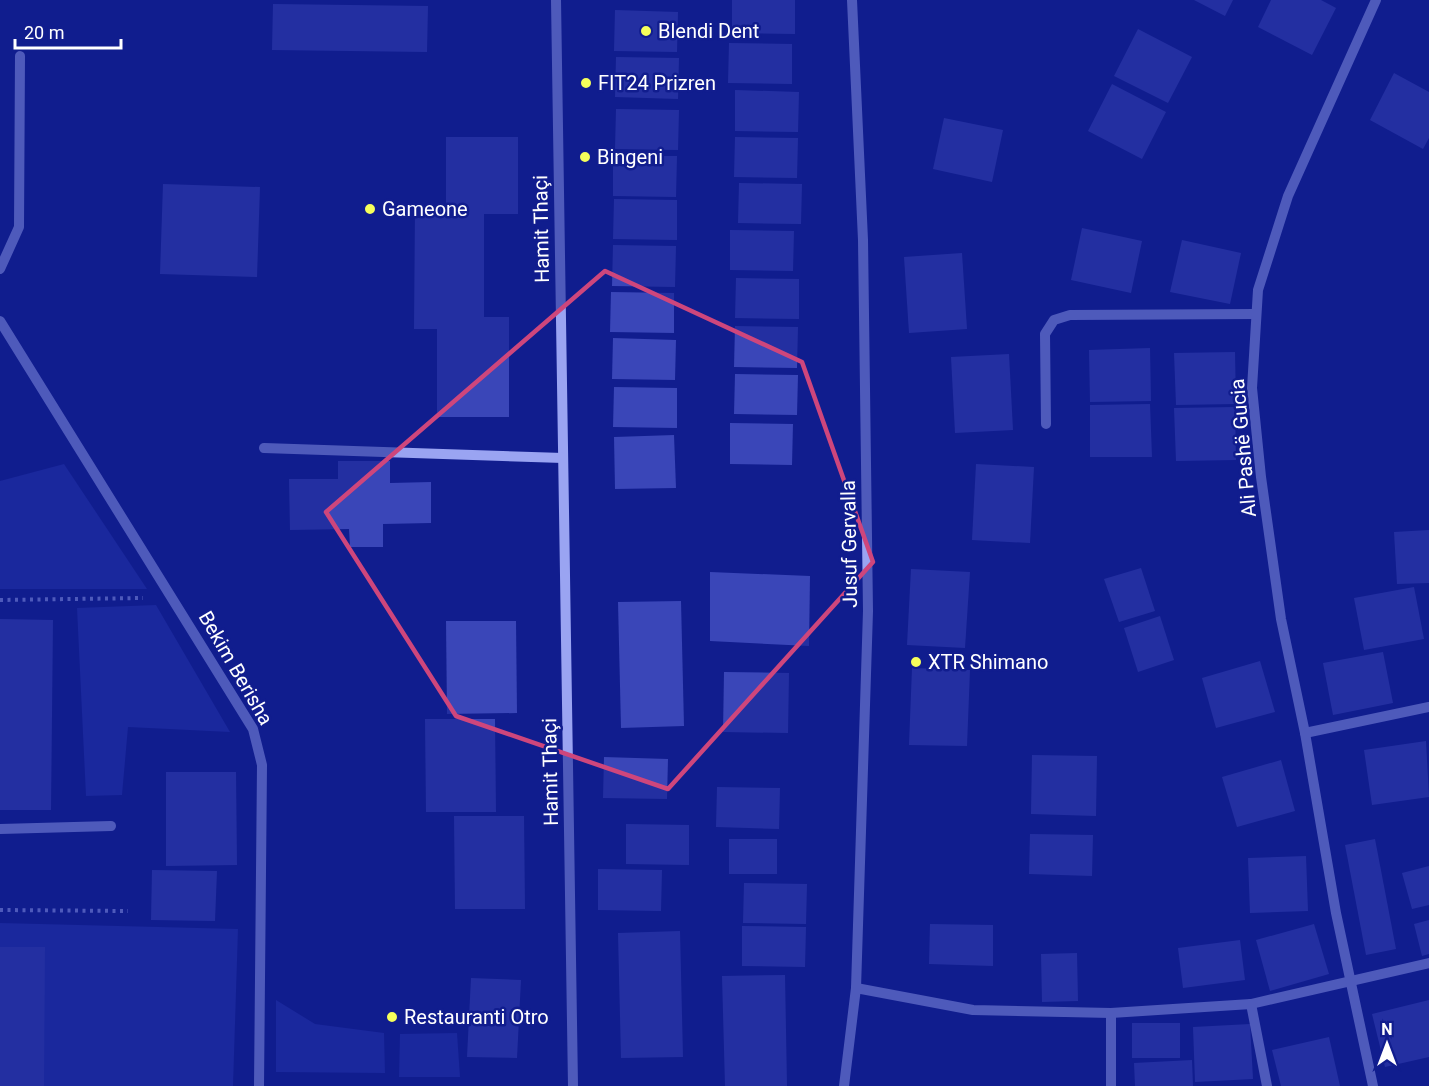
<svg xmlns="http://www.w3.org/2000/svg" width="1429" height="1086" font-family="Roboto,sans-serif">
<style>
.green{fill:#2635af}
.building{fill:#3a46b8}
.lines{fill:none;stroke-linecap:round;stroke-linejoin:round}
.path{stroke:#9aa4f2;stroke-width:4;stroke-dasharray:3 4.5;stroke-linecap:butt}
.minor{stroke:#9aa4f2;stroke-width:10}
.marked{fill:none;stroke:#ce467c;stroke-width:4.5;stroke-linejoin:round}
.poi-dot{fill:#f6ff5b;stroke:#111d8e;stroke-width:2}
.labels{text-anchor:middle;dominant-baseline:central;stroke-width:5;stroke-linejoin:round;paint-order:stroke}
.poi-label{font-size:20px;fill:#fff;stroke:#111d8e;text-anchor:start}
.street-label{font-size:20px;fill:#fff;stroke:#111d8e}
</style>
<rect width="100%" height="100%" fill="#111d8e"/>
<g class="green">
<polygon points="64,464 147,589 0,589 0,481"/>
<polygon points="156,605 230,732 128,727 122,795 86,796 77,608"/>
<polygon points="0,923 238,929 233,1086 0,1086"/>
<polygon points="276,1000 315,1024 384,1033 385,1073 276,1072"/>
<polygon points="457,1033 460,1077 399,1077 400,1034"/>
</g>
<g class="building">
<polygon points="732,0 795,0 795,34 732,33"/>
<polygon points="1194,0 1233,0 1225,16"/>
<polygon points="1271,0 1321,0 1336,8 1312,55 1258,27"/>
<polygon points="273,4 428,6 427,52 272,50"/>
<polygon points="615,10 678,12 677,52 614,51"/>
<polygon points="1138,29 1192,57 1168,103 1114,76"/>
<polygon points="729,43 792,44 792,84 728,83"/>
<polygon points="616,57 679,58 678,99 615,97"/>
<polygon points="1394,73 1429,92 1429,138 1423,149 1370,120"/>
<polygon points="1112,84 1166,112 1142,159 1088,131"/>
<polygon points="735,90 799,92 798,132 735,131"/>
<polygon points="616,109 679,110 678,150 615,149"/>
<polygon points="944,118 1003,130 992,182 933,169"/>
<polygon points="446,137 518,137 518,214 484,214 484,317 509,317 509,417 437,417 437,329 414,329 415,208 446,208"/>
<polygon points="735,137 798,138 797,178 734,177"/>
<polygon points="613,156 677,156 676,197 613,196"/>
<polygon points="739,183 802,184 801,224 738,223"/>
<polygon points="163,184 260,187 257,277 160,274"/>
<polygon points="614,199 677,200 677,240 613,239"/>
<polygon points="1082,228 1142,241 1131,293 1071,280"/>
<polygon points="730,230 794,231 793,271 730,270"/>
<polygon points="1182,240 1241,253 1230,304 1170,292"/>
<polygon points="613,245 676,246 675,287 612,286"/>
<polygon points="962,253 967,329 909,333 904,257"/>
<polygon points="736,278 799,279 799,319 735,318"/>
<polygon points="611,292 674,293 674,333 610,332"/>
<polygon points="735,326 798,327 797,368 734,367"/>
<polygon points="613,338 676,340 675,380 612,379"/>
<polygon points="1150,348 1151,401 1090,402 1089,350"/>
<polygon points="1235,352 1236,404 1176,405 1174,353"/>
<polygon points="1009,354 1013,430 955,433 951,357"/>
<polygon points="735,374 798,375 797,415 734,414"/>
<polygon points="614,387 677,388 677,428 613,427"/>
<polygon points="1150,404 1152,457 1090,457 1090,405"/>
<polygon points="1235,407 1236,460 1176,461 1174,408"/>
<polygon points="730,423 793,424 792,465 730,464"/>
<polygon points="674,435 676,488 615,489 614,437"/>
<polygon points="338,461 390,461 390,483 431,482 431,523 383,524 383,547 350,547 349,529 290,530 289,479 338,479"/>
<polygon points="976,464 1034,467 1030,543 972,540"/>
<polygon points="1429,530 1429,583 1397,584 1394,532"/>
<polygon points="1141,568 1155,611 1119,622 1104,579"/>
<polygon points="911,569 970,572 965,648 907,645"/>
<polygon points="710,572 810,576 809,646 710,641"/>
<polygon points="1414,587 1424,639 1364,650 1354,598"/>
<polygon points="681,601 684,726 621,728 618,602"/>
<polygon points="1160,616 1174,660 1138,672 1124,628"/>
<polygon points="0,619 53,620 51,810 0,810"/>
<polygon points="446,621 516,621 517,713 447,714"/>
<polygon points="1383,652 1393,703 1333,715 1323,663"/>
<polygon points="1260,661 1275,712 1216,728 1202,678"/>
<polygon points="912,668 970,670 967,746 909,745"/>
<polygon points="724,672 789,673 788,733 723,732"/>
<polygon points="425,719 495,719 496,812 426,812"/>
<polygon points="1426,741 1429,797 1372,805 1364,750"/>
<polygon points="1032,755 1097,756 1096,816 1031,814"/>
<polygon points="604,757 668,759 667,799 603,798"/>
<polygon points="1281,760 1295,811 1237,827 1222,777"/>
<polygon points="166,772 236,772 237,865 166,866"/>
<polygon points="717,787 780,788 779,829 716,827"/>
<polygon points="454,816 524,816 525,909 455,909"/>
<polygon points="626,824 689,825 689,865 626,864"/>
<polygon points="1030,834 1093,835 1092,876 1029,874"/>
<rect x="729" y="839" width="48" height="35"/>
<polygon points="1375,839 1396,949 1366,955 1345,845"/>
<polygon points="1306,856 1308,911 1250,913 1248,858"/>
<polygon points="1429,866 1429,905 1412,909 1402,873"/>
<polygon points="598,869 662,870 661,911 598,910"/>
<polygon points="152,870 217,871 215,921 151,920"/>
<polygon points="744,883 807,884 806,924 743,923"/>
<polygon points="1429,920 1429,954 1422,956 1414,924"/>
<polygon points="930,924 993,925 993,966 929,964"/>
<polygon points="1314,924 1329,974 1270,991 1256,940"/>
<polygon points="742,926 806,927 805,967 742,966"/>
<polygon points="680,931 683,1057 621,1058 618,933"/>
<polygon points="1240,940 1245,980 1183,988 1178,948"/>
<polygon points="0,947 45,947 44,1086 0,1086"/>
<polygon points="1077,953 1078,1001 1042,1002 1041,954"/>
<polygon points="785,975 787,1086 725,1086 722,976"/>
<polygon points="471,978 521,980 517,1058 467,1057"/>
<polygon points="1429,1000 1429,1057 1385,1067 1372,1014"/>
<rect x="1132" y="1023" width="48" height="35"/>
<polygon points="1250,1024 1253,1079 1195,1082 1193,1027"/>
<polygon points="1329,1037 1340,1086 1281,1086 1272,1050"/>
<polygon points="1192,1060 1193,1086 1135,1086 1134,1063"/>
</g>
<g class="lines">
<g class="path">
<polyline points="0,600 143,598"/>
<polyline points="0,910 128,911"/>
</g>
<g class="minor">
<polyline points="556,0 573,1086"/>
<polyline points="0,269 19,227 20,56"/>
<polyline points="0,321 253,729 262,765 259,1086"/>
<polyline points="1046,424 1045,334 1054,320 1070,315 1256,314"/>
<polyline points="264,448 563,458"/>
<polyline points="1305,733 1429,707"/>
<polyline points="0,829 111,826"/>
<polyline points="856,988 973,1010 1111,1013 1251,1004 1429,963"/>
<polyline points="1251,1004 1267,1086"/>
<polyline points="844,1086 856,988 868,611 863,240 852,0"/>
<polyline points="1111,1086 1111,1013"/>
<polyline points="1373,1086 1336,913 1305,733 1281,619 1261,477 1252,388 1258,290 1288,196 1376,0"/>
</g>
</g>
<path d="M0 0H1429V1086H0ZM605,271L802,362L873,562L668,789L456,716L326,512Z" fill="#111d8e" fill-opacity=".55" fill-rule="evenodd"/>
<path class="marked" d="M605,271L802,362L873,562L668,789L456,716L326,512Z"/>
<g class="poi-dot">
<circle cx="646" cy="31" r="6"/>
<circle cx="586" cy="83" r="6"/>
<circle cx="585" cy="157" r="6"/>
<circle cx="370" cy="209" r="6"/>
<circle cx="916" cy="662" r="6"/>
<circle cx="392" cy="1017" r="6"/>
</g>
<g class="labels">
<g class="poi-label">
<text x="658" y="31">Blendi Dent</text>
<text x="598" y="83">FIT24 Prizren</text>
<text x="597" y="157">Bingeni</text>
<text x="382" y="209">Gameone</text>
<text x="928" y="662">XTR Shimano</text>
<text x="404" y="1017">Restauranti Otro</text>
</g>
<g class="street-label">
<text transform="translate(541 229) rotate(-91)">Hamit Thaçi</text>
<text transform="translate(1243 448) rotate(-95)">Ali Pashë Gucia</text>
<text transform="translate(849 544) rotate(-91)">Jusuf Gervalla</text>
<text transform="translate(236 668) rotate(60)">Bekim Berisha</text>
<text transform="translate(550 772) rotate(-91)">Hamit Thaçi</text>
</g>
</g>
<g transform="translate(1387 1044)" stroke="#111d8e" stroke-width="4.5" paint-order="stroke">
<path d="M0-4.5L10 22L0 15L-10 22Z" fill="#ffffff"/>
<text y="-9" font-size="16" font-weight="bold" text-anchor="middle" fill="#ffffff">N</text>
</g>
<path d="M15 39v9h106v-9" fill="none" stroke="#ffffff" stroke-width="3"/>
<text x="24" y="39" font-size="18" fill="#ffffff" stroke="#111d8e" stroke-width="4.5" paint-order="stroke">20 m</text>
</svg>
